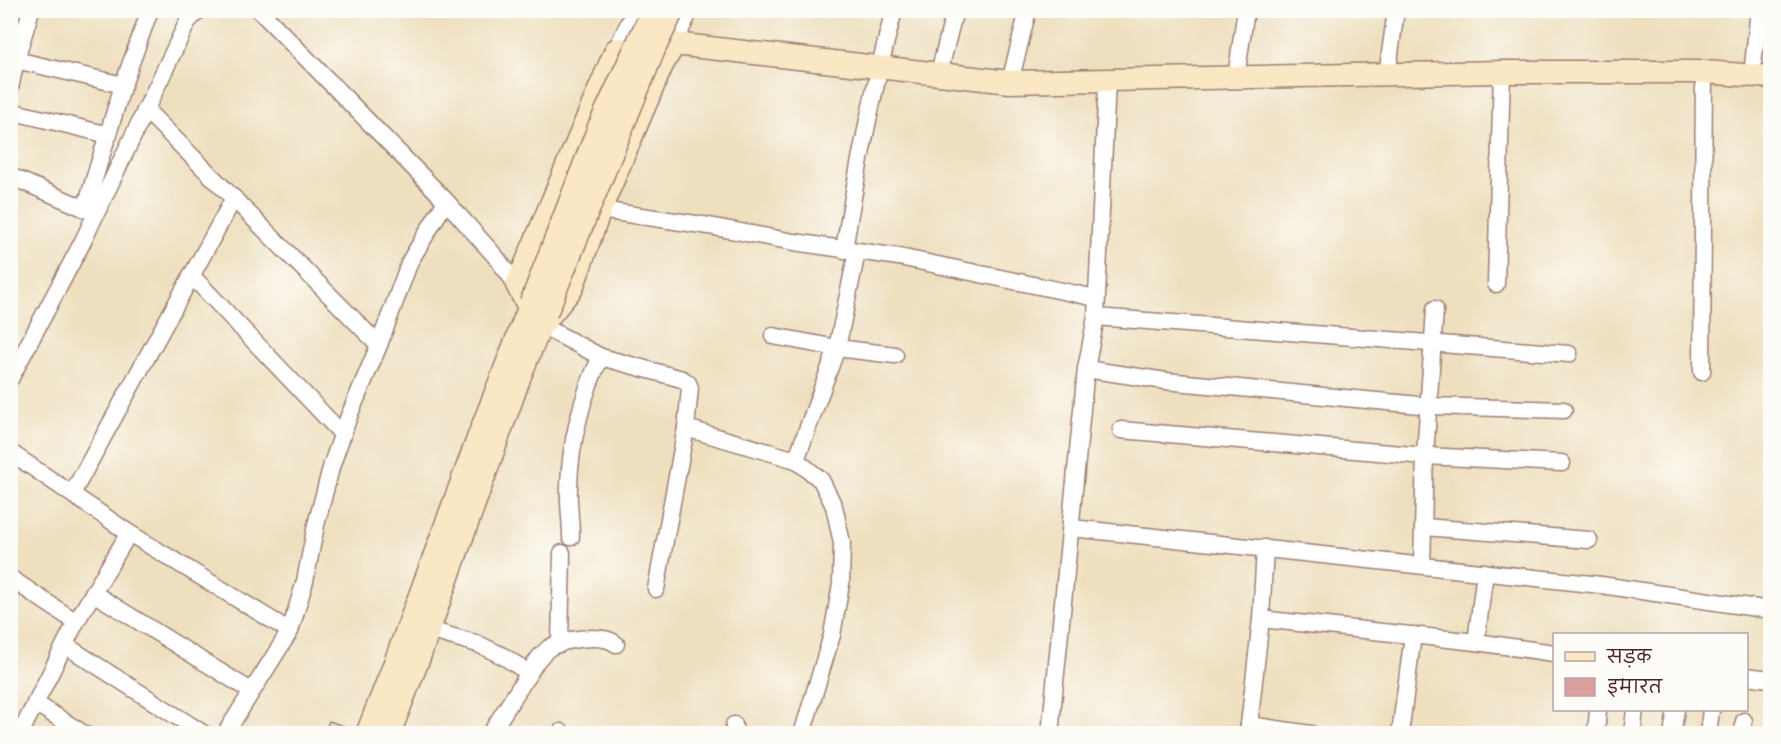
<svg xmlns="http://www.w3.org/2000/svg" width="1781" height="744" font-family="'Patrick Hand','Playpen Sans Deva',sans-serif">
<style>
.building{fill:#dba09e}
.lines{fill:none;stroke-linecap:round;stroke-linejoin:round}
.street-casing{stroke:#9c7f74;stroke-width:19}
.secondary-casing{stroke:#9c7f74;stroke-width:25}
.street{stroke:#fff;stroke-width:16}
.secondary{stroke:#fae7c3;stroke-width:22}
.secondary-bridge-casing{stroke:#9c7f74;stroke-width:25;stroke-linecap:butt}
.secondary-bridge{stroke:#fae7c3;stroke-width:22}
</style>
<rect width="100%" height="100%" fill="#fdfcf7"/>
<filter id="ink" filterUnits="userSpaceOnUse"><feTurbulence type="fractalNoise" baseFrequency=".0167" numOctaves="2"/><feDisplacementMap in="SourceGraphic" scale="12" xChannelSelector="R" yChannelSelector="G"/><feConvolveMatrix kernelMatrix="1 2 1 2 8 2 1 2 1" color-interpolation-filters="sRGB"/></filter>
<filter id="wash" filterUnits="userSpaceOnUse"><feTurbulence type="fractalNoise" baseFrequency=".008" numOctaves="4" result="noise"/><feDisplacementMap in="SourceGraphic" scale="24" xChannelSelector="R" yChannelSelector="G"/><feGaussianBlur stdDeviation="1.35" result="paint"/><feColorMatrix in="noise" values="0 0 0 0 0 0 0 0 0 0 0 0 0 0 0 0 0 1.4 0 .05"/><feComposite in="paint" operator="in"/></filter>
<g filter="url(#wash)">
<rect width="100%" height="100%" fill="#eedfbe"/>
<g id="blocks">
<polygon class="building" points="329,721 356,730 354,734 324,734"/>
</g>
</g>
<g filter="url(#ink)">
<use href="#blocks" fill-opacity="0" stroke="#9c7f74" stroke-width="1.5"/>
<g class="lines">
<g class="street-casing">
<g id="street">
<polyline points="259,10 446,201 495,256 517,285"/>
<polyline points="674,44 690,10"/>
<polyline points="616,50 635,10"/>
<polyline points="16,60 123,85"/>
<polyline points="939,73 955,10"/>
<polyline points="1387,75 1396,10"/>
<polyline points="1752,75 1759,10"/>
<polyline points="1236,77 1246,10"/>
<polyline points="1010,82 1028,10"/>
<polyline points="10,88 16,60 31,10"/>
<polyline points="145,109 379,345"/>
<polyline points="10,111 109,135"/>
<polyline points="10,176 95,213"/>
<polyline points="85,209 123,85 150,10"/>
<polyline points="600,210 709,226 794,242 899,257 1096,298"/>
<path d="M844,250C857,169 873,90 894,10"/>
<polyline points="191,275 343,435"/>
<polyline points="1496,284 1502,72"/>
<polyline points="1096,317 1569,354"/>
<polyline points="541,325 601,357 682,379 688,383 690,388 686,428 796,460 821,480 834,506 842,543 841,584 832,635 802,734"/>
<polyline points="773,336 837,348 895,355"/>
<polyline points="1086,369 1166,381 1430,406 1564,410"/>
<polyline points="1702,372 1704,72"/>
<polyline points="10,379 82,243 188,21 199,10"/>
<polyline points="1121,430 1425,456 1562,463"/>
<polyline points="10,452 129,533 290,631"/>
<polyline points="796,460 837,348 857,252"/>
<polyline points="72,494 234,198"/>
<polyline points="1424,527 1589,540"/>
<polyline points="1072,528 1601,585 1770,610"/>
<path d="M571,537C571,521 568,503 569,486C570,445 582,394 601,357"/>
<polyline points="1422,565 1425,456 1435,309"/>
<polyline points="10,578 76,622"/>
<polyline points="656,589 686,428"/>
<polyline points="93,593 251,691"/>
<polyline points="1261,619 1476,642 1485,572"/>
<polyline points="429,630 478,644 503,656 529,673"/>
<polyline points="1476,642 1554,653"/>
<polyline points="560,644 562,553"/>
<polyline points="65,645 204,734"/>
<polyline points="1746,676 1770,679"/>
<polyline points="35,703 84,734"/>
<polyline points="734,725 734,734"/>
<polyline points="1249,725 1311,734"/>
<polyline points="20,734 76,622 129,533"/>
<polyline points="225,734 290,631 305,581 316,525 332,464 349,416 379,345 410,261 446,201"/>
<path d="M490,734L538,659C541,656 545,651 549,648C563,639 603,633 616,644"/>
<polyline points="560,734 561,732"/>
<polyline points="1050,734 1086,369 1096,317 1107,81"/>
<polyline points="1248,734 1261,619 1265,548"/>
<polyline points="1400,734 1413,635"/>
<polyline points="1596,734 1598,710"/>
<polyline points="1632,734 1635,710"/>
<polyline points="1672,734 1676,710"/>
<polyline points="1708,734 1711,710"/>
<polyline points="1743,734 1744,721"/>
</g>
</g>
<g class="secondary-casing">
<g id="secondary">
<polyline points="529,307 517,285 616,50 674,44 1010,82 1502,72 1704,72 1770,77"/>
<polyline points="545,321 572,288 600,210 662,65 674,44"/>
<polyline points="367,734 393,668 480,433 531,303"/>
<polyline points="389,734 418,660 521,373 546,313"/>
</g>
</g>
<use href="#street" class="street"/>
<use href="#secondary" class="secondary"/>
<g class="secondary-bridge-casing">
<g id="secondary-bridge">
<polyline points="531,303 599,127 653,10"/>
<polyline points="546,313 655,47 673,10"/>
</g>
</g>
<use href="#secondary-bridge" class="secondary-bridge"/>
</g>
</g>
<rect width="1781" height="744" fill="none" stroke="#fdfcf7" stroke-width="36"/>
<rect x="1553" y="633" width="195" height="78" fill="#fdfcf7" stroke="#b5a4a5" stroke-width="1.5"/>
<rect x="1565" y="652" width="30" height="9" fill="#fae7c3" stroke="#b5a4a5" stroke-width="1.5"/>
<text x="1607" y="663" font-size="18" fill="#4a1f2b">सड़क</text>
<rect x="1565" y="678" width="30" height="18" fill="#dba09e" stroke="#b5a4a5" stroke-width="1.5"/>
<text x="1607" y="693" font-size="18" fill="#4a1f2b">इमारत</text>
</svg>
